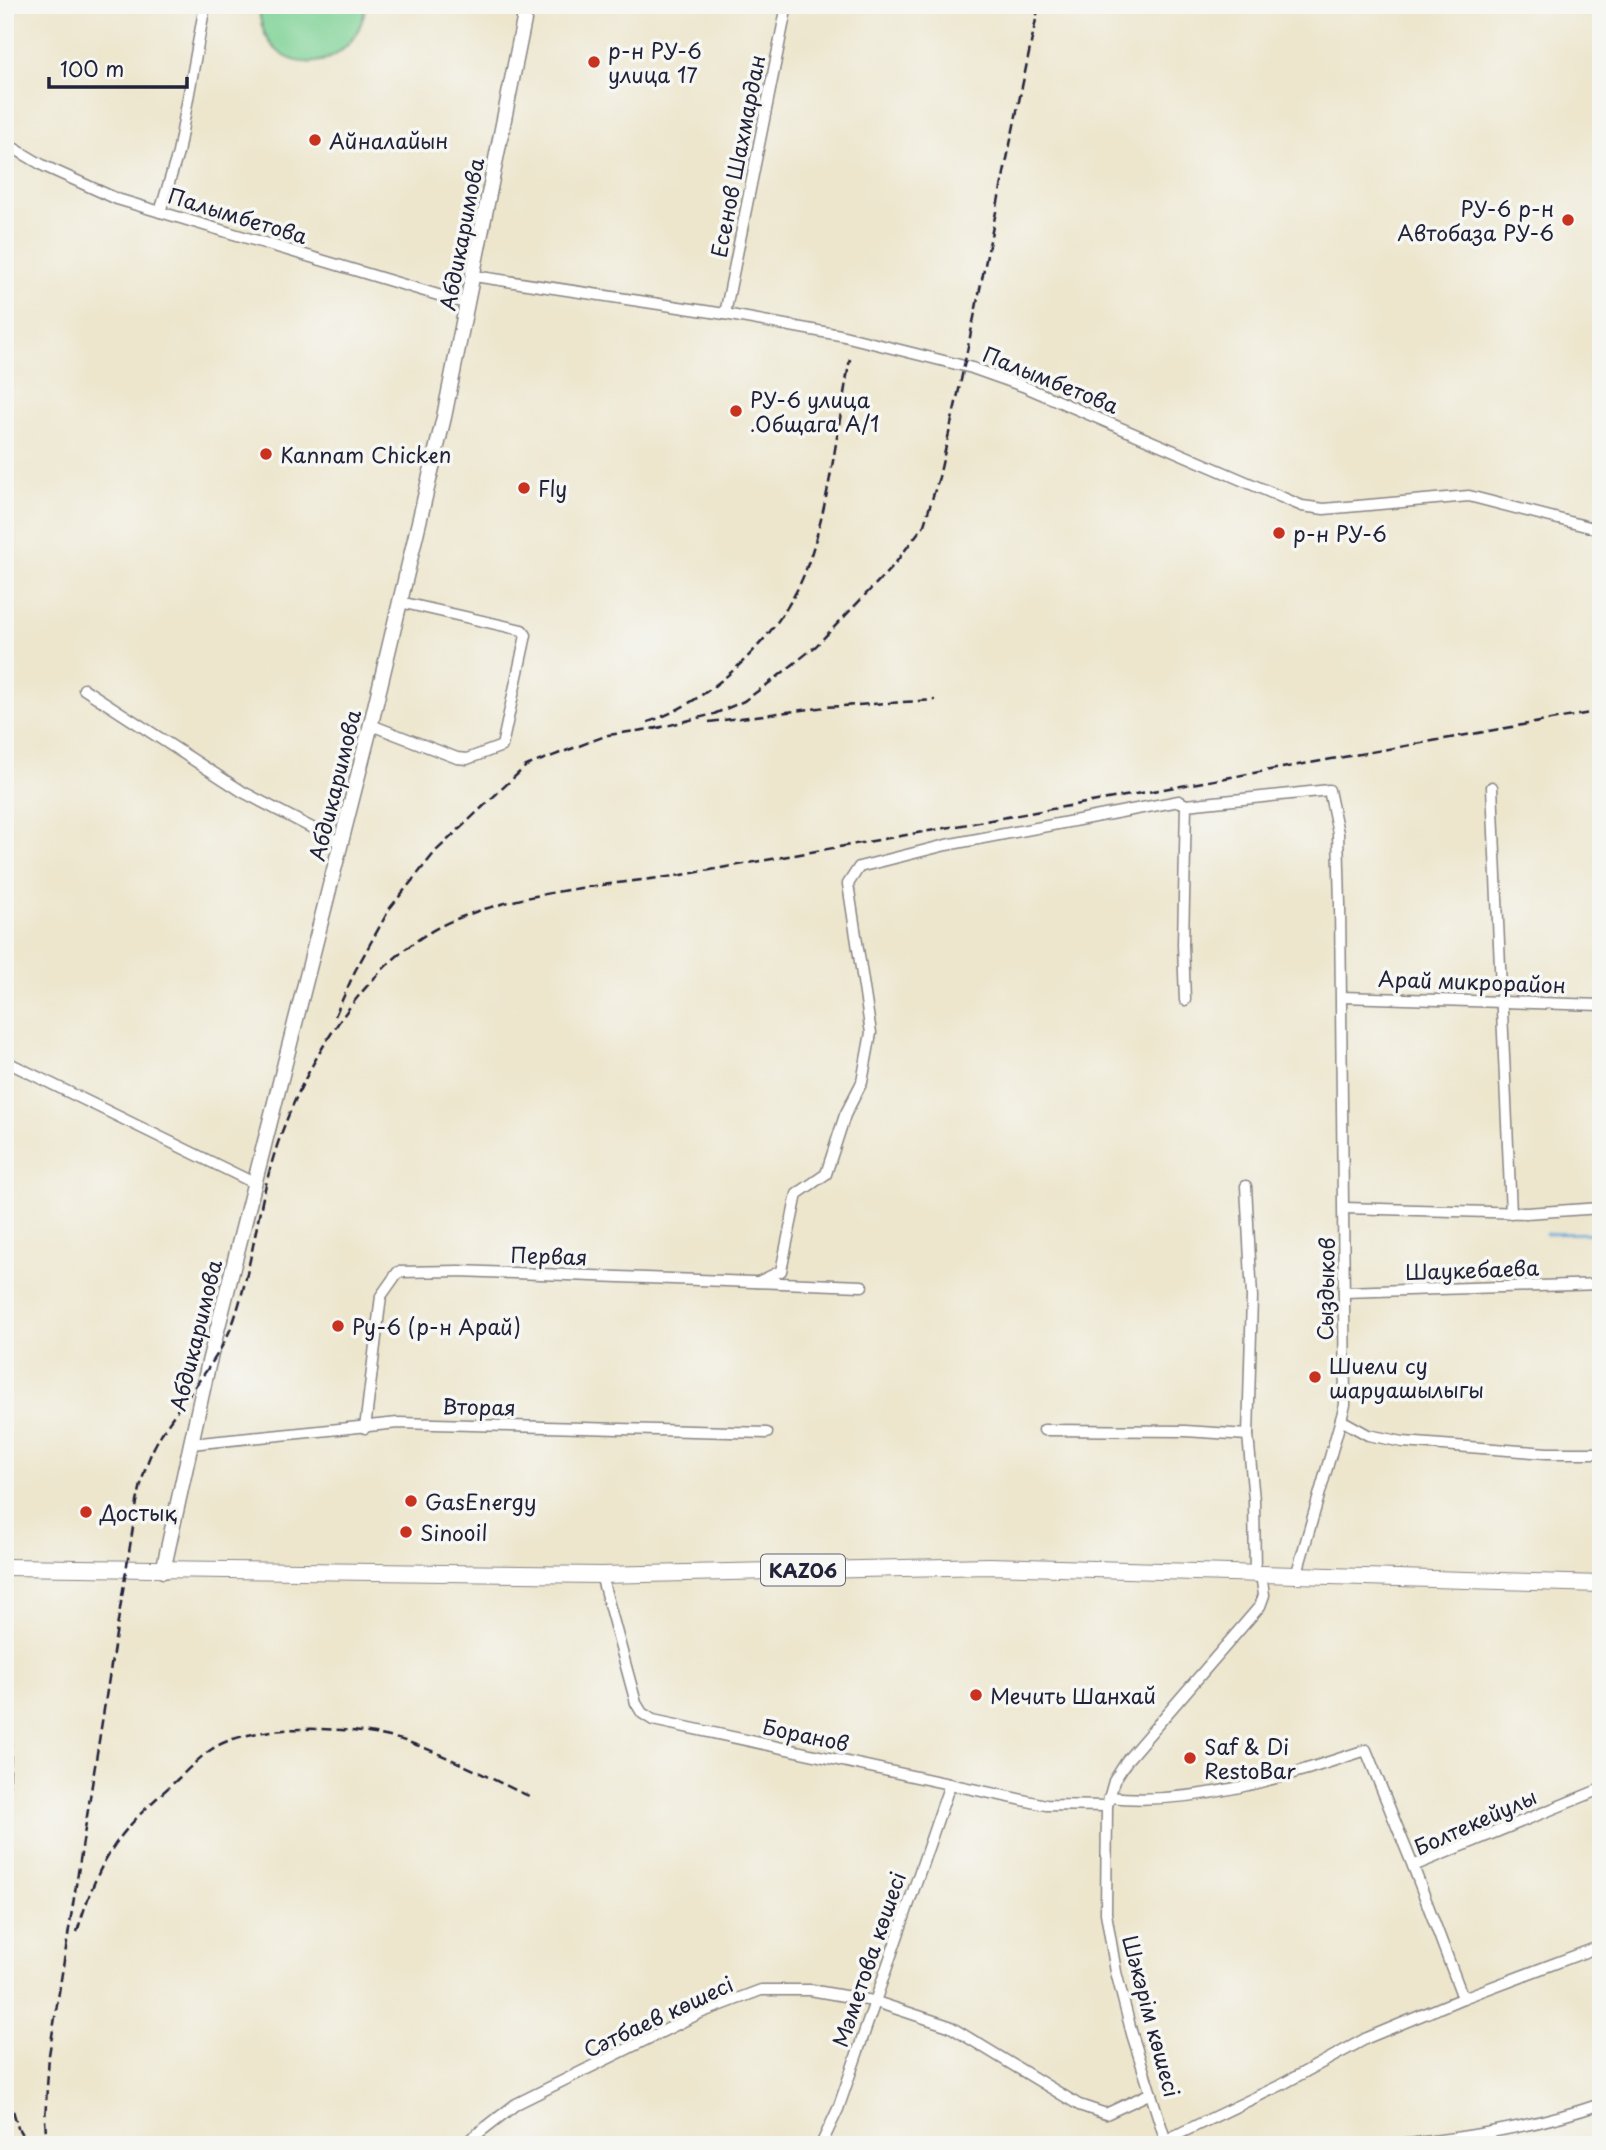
<svg xmlns="http://www.w3.org/2000/svg" width="1606" height="2150" font-family="'Playpen Sans',sans-serif">
<style>
.grass{fill:#7ed295;stroke:#507a68;stroke-width:2}
.lines{fill:none;stroke-linecap:round;stroke-linejoin:round}
.stream{stroke:#65a6d9;stroke-width:2.5}
.minor-casing{stroke:#888484;stroke-width:13}
.secondary-casing{stroke:#888484;stroke-width:17}
.primary-casing{stroke:#888484;stroke-width:18}
.minor{stroke:#fff;stroke-width:10}
.secondary{stroke:#fff;stroke-width:14}
.primary{stroke:#fff;stroke-width:16}
.rail{stroke:#22223b;stroke-width:2.5;stroke-dasharray:10 5;stroke-linecap:butt}
.poi-dot{fill:#c8321e;stroke:#f6f6f2;stroke-width:2.5}
.labels{text-anchor:middle;dominant-baseline:central;stroke-width:7;stroke-linejoin:round;paint-order:stroke}
.shield{fill:#f6f6f2;stroke:#626272;stroke-width:2}
.shield-label{font-size:19px;font-weight:bold;fill:#22223b}
.poi-label{font-size:21px;fill:#22223b;stroke:#f6f6f2;text-anchor:start}
.street-label{font-size:21px;fill:#22223b;stroke:#f6f6f2}
</style>
<rect width="100%" height="100%" fill="#f6f6f2"/>
<filter id="ink" filterUnits="userSpaceOnUse"><feTurbulence type="fractalNoise" baseFrequency=".0143" numOctaves="2"/><feDisplacementMap in="SourceGraphic" scale="14" xChannelSelector="R" yChannelSelector="G"/><feConvolveMatrix kernelMatrix="1 2 1 2 8 2 1 2 1" color-interpolation-filters="sRGB"/></filter>
<filter id="wash" filterUnits="userSpaceOnUse"><feTurbulence type="fractalNoise" baseFrequency=".00686" numOctaves="4" result="noise"/><feDisplacementMap in="SourceGraphic" scale="28" xChannelSelector="R" yChannelSelector="G"/><feGaussianBlur stdDeviation="1.57" result="paint"/><feColorMatrix in="noise" values="0 0 0 0 0 0 0 0 0 0 0 0 0 0 0 0 0 1.4 0 .05"/><feComposite in="paint" operator="in"/></filter>
<g filter="url(#wash)">
<rect width="100%" height="100%" fill="#ede6cd"/>
<path class="grass" d="M259,5H366C353,83 260,80 259,5Z"/>
<g class="lines">
<polyline class="stream" points="1546,1234 1601,1233"/>
</g>
</g>
<g filter="url(#ink)">
<g class="lines">
<g class="minor-casing">
<g id="minor">
<polyline points="5,143 44,166 117,199 468,304"/>
<polyline points="160,212 178,153 205,5"/>
<polyline points="474,276 725,314 840,335 972,368 1023,386 1302,506 1324,509 1469,496 1601,530"/>
<polyline points="725,314 787,5"/>
<polyline points="84,689 243,792 341,843"/>
<polyline points="371,725 457,758 467,759 502,746 526,635 522,630 400,602"/>
<polyline points="1492,787 1511,1213"/>
<polyline points="1342,997 1601,1005"/>
<polyline points="1185,1000 1183,944 1186,805 1329,790 1338,833 1340,904 1345,1405 1296,1576"/>
<polyline points="5,1061 254,1183"/>
<polyline points="1246,1186 1252,1297 1248,1435"/>
<polyline points="1344,1208 1526,1213 1601,1208"/>
<polyline points="758,1282 781,1271 797,1194 826,1174 845,1115 862,1082 871,1033 848,884 859,867 946,845 1179,801 1186,805"/>
<polyline points="1344,1292 1601,1284"/>
<polyline points="1341,1420 1368,1435 1403,1442 1547,1453 1601,1453"/>
<polyline points="365,1428 381,1296 398,1272 459,1271 862,1286"/>
<polyline points="1044,1430 1185,1431 1248,1435 1254,1500 1255,1574"/>
<polyline points="191,1444 398,1423 767,1433"/>
<polyline points="601,1575 636,1703 642,1713 653,1720 1046,1805 1107,1806"/>
<path d="M1109,1797C1197,1806 1284,1777 1366,1750L1413,1866"/>
<polyline points="1463,1998 1601,1946"/>
<polyline points="1166,2140 1279,2086 1367,2038 1463,1998 1413,1866 1601,1789"/>
<polyline points="463,2145 516,2104 700,2013 761,1990 810,1990 873,2001 949,2026 1079,2105 1106,2114 1151,2093"/>
<polyline points="821,2145 838,2109 950,1784"/>
<polyline points="1167,2145 1132,2034 1116,1972 1106,1913 1107,1806 1114,1781 1128,1759 1260,1606 1264,1595 1261,1574"/>
<path d="M1397,2145C1467,2138 1534,2127 1601,2104"/>
</g>
</g>
<g class="secondary-casing">
<polyline id="secondary" points="163,1571 208,1366 369,732 444,417 527,5"/>
</g>
<g class="primary-casing">
<polyline id="primary" points="5,1567 601,1575 989,1566 1601,1584"/>
</g>
<use href="#minor" class="minor"/>
<use href="#secondary" class="secondary"/>
<use href="#primary" class="primary"/>
<g class="rail">
<path d="M648,722C712,701 781,635 805,572C830,505 837,429 850,359"/>
<polyline points="709,722 826,707 935,700"/>
<polyline points="654,729 714,714 744,701 776,678 816,646 894,565 924,525 939,477 960,385 1039,5"/>
<polyline points="335,1016 355,971 390,908 436,851 526,766 608,735 664,727"/>
<polyline points="5,1884 11,1743"/>
<path d="M77,1932C99,1861 113,1837 169,1787C183,1775 197,1759 212,1749C254,1721 358,1726 405,1741C448,1755 490,1779 531,1797"/>
<polyline points="5,2082 18,2128 28,2145"/>
<path d="M47,2145L45,2120L49,2055L137,1502C140,1489 143,1474 148,1461C168,1409 218,1370 235,1317C252,1266 257,1213 272,1162C298,1072 368,952 459,918C531,890 607,885 682,875L1601,711"/>
</g>
</g>
</g>
<g class="poi-dot">
<circle cx="594" cy="62" r="7"/>
<circle cx="315" cy="140" r="7"/>
<circle cx="1568" cy="220" r="7"/>
<circle cx="736" cy="411" r="7"/>
<circle cx="266" cy="454" r="7"/>
<circle cx="524" cy="488" r="7"/>
<circle cx="1279" cy="533" r="7"/>
<circle cx="338" cy="1326" r="7"/>
<circle cx="1315" cy="1377" r="7"/>
<circle cx="411" cy="1501" r="7"/>
<circle cx="86" cy="1512" r="7"/>
<circle cx="406" cy="1532" r="7"/>
<circle cx="976" cy="1695" r="7"/>
<circle cx="1190" cy="1758" r="7"/>
</g>
<g class="labels">
<rect class="shield" x="761" y="1554.5" width="84" height="31" rx="5"/>
<g class="shield-label">
<text x="803" y="1570">KАZ06</text>
</g>
<g class="poi-label">
<text x="608" y="50">р-н РУ-6<tspan x="608" dy="24">улица 17</tspan></text>
<text x="329" y="140">Айналайын</text>
<text x="1554" y="208" text-anchor="end">РУ-6 р-н<tspan x="1554" dy="24">Автобаза РУ-6</tspan></text>
<text x="750" y="399">РУ-6 улица<tspan x="750" dy="24">.Общага А/1</tspan></text>
<text x="280" y="454">Kannam Chicken</text>
<text x="538" y="488">Fly</text>
<text x="1293" y="533">р-н РУ-6</text>
<text x="352" y="1326">Ру-6 (р-н Арай)</text>
<text x="1329" y="1365">Шиели су<tspan x="1329" dy="24">шаруашылыгы</tspan></text>
<text x="425" y="1501">GasEnergy</text>
<text x="100" y="1512">Достық</text>
<text x="420" y="1532">Sinooil</text>
<text x="990" y="1695">Мечить Шанхай</text>
<text x="1204" y="1746">Saf &amp; Di<tspan x="1204" dy="24">RestoBar</tspan></text>
</g>
<g class="street-label">
<text transform="translate(737 156) rotate(-79)">Есенов Шахмардан</text>
<text transform="translate(238 215) rotate(17)">Палымбетова</text>
<text transform="translate(461 234) rotate(-79)">Абдикаримова</text>
<text transform="translate(1051 379) rotate(22)">Палымбетова</text>
<text transform="translate(334 785) rotate(-76)">Абдикаримова</text>
<text transform="translate(1472 981) rotate(2)">Арай микрорайон</text>
<text transform="translate(549 1255) rotate(2)">Первая</text>
<text transform="translate(1472 1269) rotate(-2)">Шаукебаева</text>
<text transform="translate(1325 1289) rotate(-89)">Сыздыков</text>
<text transform="translate(195 1335) rotate(-76)">Абдикаримова</text>
<text transform="translate(479 1406) rotate(1)">Вторая</text>
<text transform="translate(806 1734) rotate(12)">Боранов</text>
<text transform="translate(1475 1821) rotate(-24)">Болтекейулы</text>
<text transform="translate(868 1959) rotate(-71)">Мәметова көшесі</text>
<text transform="translate(658 2016) rotate(-25)">Сәтбаев көшесі</text>
<text transform="translate(1152 2016) rotate(75)">Шәкәрім көшесі</text>
</g>
</g>
<rect width="1606" height="2150" fill="none" stroke="#f6f6f2" stroke-width="28"/>
<path d="M49 77v10h138v-10" fill="none" stroke="#22223b" stroke-width="3.5"/>
<text x="60" y="77" font-size="21" fill="#22223b" stroke="#f6f6f2" stroke-width="5" paint-order="stroke">100 m</text>
</svg>
